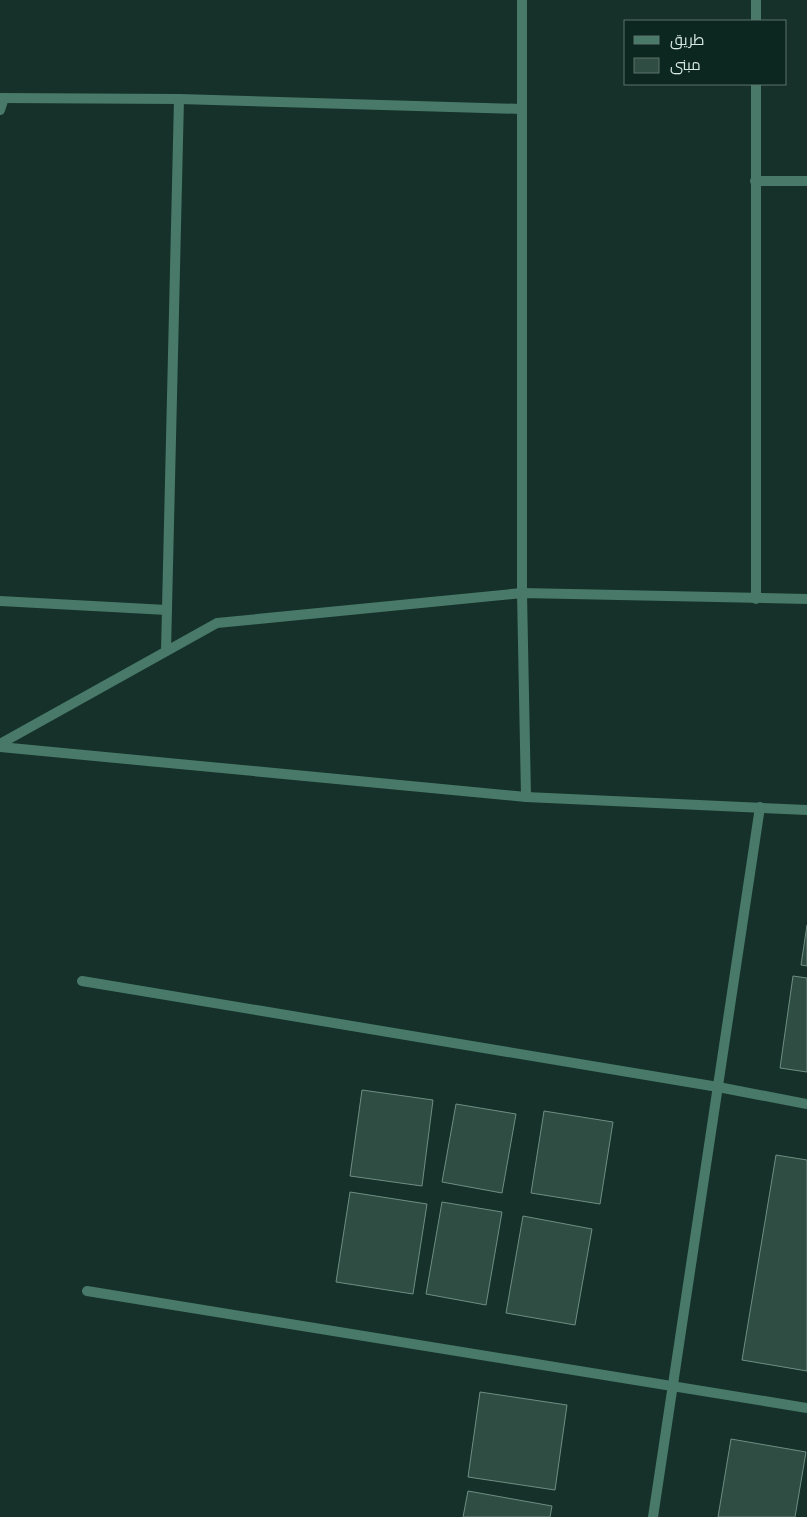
<svg xmlns="http://www.w3.org/2000/svg" width="807" height="1517" font-family="Lato,Cairo,sans-serif">
<style>
.building{fill:#304d43;stroke:#6f8e83}
.lines{fill:none;stroke-linecap:round;stroke-linejoin:round}
.minor{stroke:#487969;stroke-width:10}
</style>
<rect width="100%" height="100%" fill="#153129"/>
<g class="building">
<polygon points="807,925 807,966 801,965"/>
<polygon points="793,976 807,978 807,1072 780,1068"/>
<polygon points="362,1090 433,1100 422,1186 350,1176"/>
<polygon points="456,1104 516,1114 502,1193 442,1182"/>
<polygon points="544,1111 613,1122 600,1204 531,1193"/>
<polygon points="776,1155 807,1160 807,1371 742,1360"/>
<polygon points="350,1192 427,1204 413,1294 336,1282"/>
<polygon points="442,1202 502,1212 486,1305 426,1294"/>
<polygon points="523,1216 592,1229 575,1325 506,1313"/>
<polygon points="480,1392 567,1405 555,1490 468,1477"/>
<polygon points="731,1439 806,1452 795,1517 718,1517"/>
<polygon points="468,1491 552,1506 550,1517 463,1517"/>
</g>
<g class="lines">
<g class="minor">
<polyline points="522,0 522,593 526,797"/>
<polyline points="756,21 756,0"/>
<polyline points="756,84 756,599"/>
<polyline points="0,98 179,99 522,109"/>
<polyline points="0,110 4,98"/>
<polyline points="755,181 807,181"/>
<polyline points="0,601 167,610"/>
<polyline points="166,651 179,99"/>
<polyline points="0,744 217,623 522,593 807,599"/>
<polyline points="0,747 526,797 807,810"/>
<polyline points="82,981 718,1087 807,1104"/>
<polyline points="87,1291 807,1408"/>
<polyline points="653,1517 760,807"/>
</g>
</g>
<rect x="624" y="20" width="162" height="65" fill="#0b271f" stroke="#5d746d"/>
<rect x="634" y="36" width="25" height="8" fill="#487969" stroke="#5d746d"/>
<text x="670" y="45" font-size="15" fill="#d8e8e2">طريق</text>
<rect x="634" y="58" width="25" height="15" fill="#304d43" stroke="#5d746d"/>
<text x="670" y="70" font-size="15" fill="#d8e8e2">مبنى</text>
</svg>
